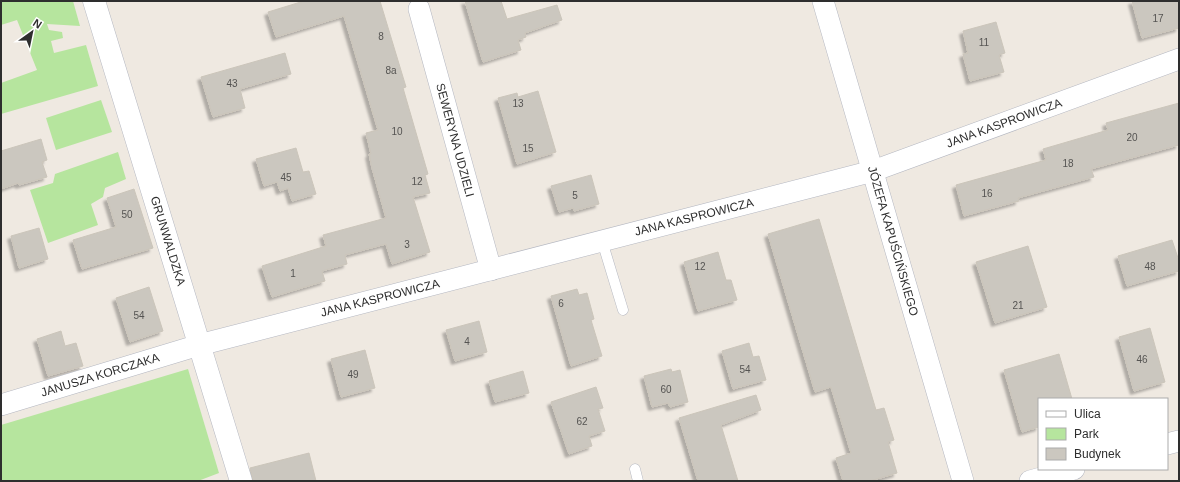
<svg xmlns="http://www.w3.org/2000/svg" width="1180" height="482" font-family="Arial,sans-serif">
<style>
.green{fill:#b6e59e}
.building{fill:#cbc7bf;stroke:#cbc5ba;filter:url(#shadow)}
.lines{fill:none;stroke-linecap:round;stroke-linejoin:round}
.lane-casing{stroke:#b4b7c1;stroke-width:11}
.street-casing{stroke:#b4b7c1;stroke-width:22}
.secondary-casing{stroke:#b4b7c1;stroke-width:23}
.lane{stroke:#fff;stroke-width:10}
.street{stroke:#fff;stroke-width:21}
.secondary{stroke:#fff;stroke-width:22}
.labels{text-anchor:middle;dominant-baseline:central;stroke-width:3;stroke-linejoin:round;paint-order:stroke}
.number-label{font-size:10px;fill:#555452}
.street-label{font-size:12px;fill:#2e2e2e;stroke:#fff}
</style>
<defs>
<filter id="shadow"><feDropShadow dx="-3.5" dy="3.5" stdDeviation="1" flood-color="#0004"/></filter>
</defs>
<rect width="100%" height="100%" fill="#efe9e1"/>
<g class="green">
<polygon points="1,1 73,1 80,26 47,24 49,30 62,32 63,38 51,41 54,53 86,45 98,86 1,114 1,83 37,70 17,20 1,25"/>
<polygon points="101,100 112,132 56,150 46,118"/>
<polygon points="118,152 126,179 105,188 103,197 91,204 98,225 48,243 30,190 53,183 55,174"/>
<polygon points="188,369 219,473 198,481 1,481 1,425"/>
</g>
<g class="building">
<polygon points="304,1 380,1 406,87 403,88 428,174 425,175 430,193 413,197 430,252 392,264 386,244 345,255 347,264 322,271 325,281 272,297 262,266 326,246 323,235 386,218 372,168 369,154 371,154 366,133 378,130 344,16 276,37 268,12"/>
<polygon points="465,1 501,1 507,19 557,5 562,20 525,33 526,37 518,40 521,50 483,62"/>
<polygon points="1132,1 1179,1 1179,28 1142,38"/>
<polygon points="996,22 1005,53 999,55 1004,72 970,81 963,54 968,53 963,31"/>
<polygon points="285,53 291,74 240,89 245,108 213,117 201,77"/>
<polygon points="538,91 556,152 517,164 498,98 517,93 518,97"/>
<polygon points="1179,103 1179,145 1091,169 1094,177 1018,198 1019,201 964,216 956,185 1046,160 1043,149 1108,130 1106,123"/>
<polygon points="41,139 47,160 42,162 47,177 19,185 18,183 1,189 1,151"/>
<polygon points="296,148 303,172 309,171 316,194 292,201 288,188 280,191 277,182 264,186 256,159"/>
<polygon points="591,175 599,204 574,211 573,208 559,212 551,186"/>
<polygon points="134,189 153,248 82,269 73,240 116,227 107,198"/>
<polygon points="819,219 876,410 884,408 894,440 888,442 897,473 870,481 843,481 836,458 851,453 831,387 815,392 768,234"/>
<polygon points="39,228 48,259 19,268 11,236"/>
<polygon points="1172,240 1179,261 1179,271 1127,286 1118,256"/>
<polygon points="1028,246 1047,307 995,323 976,262"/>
<polygon points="718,252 726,280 731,280 737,300 698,311 684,262"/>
<polygon points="149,287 163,331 130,342 116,298"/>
<polygon points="577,289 579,295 587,293 594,319 591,320 602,356 571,366 551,296"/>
<polygon points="479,321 487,352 455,361 446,330"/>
<polygon points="1150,328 1165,382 1134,391 1119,337"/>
<polygon points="61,331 65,346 76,343 83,366 48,376 37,339"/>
<polygon points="749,343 753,357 759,356 766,380 733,389 722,351"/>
<polygon points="365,350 375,388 341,397 331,359"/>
<polygon points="1059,354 1072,399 1039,399 1039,427 1022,432 1004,370"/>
<polygon points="671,369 672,372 680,370 688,402 670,407 668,403 652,407 644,376"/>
<polygon points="523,371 529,393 495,402 489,381"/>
<polygon points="596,387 603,408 598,409 605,431 589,436 592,446 569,454 551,402"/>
<polygon points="756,395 761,410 721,425 738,481 698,481 679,418"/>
<polygon points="309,453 316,481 253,481 250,468"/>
</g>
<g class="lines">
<g class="lane-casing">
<g id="lane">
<polyline points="602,241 623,310"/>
<polyline points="635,469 638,481"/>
</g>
</g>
<g class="street-casing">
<g id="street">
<polyline points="823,1 963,481"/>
<polyline points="419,9 491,270"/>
<polyline points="1,405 199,345 873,171 1179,59"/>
<polyline points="1167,444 1179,441"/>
<polyline points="1030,481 1074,469"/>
</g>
</g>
<g class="secondary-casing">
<polyline id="secondary" points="94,1 241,481"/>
</g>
<use href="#lane" class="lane"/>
<use href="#street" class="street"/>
<use href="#secondary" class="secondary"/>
</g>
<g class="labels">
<g class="number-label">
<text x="1158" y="18">17</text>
<text x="381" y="36">8</text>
<text x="984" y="42">11</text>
<text x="391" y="70">8a</text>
<text x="232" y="83">43</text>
<text x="518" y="103">13</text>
<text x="397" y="131">10</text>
<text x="1132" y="137">20</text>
<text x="528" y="148">15</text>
<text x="1068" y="163">18</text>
<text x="286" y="177">45</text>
<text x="417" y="181">12</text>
<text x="987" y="193">16</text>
<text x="575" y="195">5</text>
<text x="127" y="214">50</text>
<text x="407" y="244">3</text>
<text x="700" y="266">12</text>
<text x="1150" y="266">48</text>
<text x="293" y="273">1</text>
<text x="561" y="303">6</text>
<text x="1018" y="305">21</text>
<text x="139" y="315">54</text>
<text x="467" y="341">4</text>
<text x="1142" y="359">46</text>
<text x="745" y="369">54</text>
<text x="353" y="374">49</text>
<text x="666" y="389">60</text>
<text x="582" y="421">62</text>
</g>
<g class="street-label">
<text transform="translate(1004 123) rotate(-20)">JANA KASPROWICZA</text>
<text transform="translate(455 140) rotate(75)">SEWERYNA UDZIELI</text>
<text transform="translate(694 217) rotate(-14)">JANA KASPROWICZA</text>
<text transform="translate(168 241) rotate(73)">GRUNWALDZKA</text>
<text transform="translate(893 241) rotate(74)">JÓZEFA KAPUŚCIŃSKIEGO</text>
<text transform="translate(380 298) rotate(-14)">JANA KASPROWICZA</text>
<text transform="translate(100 375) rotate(-17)">JANUSZA KORCZAKA</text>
</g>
</g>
<rect width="1180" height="482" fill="none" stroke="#2e2e2e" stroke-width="4"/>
<rect x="1038" y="398" width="130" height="72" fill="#ffffff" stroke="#ababab"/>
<rect x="1046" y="411" width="20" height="6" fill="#ffffff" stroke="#ababab"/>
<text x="1074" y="418" font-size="12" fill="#2e2e2e">Ulica</text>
<rect x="1046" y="428" width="20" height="12" fill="#b6e59e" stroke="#ababab"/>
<text x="1074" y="438" font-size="12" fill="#2e2e2e">Park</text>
<rect x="1046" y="448" width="20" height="12" fill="#cbc7bf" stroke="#ababab"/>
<text x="1074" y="458" font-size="12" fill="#2e2e2e">Budynek</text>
<g transform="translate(32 32) rotate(33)" stroke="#ffffff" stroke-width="3" paint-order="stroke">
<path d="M0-3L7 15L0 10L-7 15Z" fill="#2e2e2e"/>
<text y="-6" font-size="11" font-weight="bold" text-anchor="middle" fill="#2e2e2e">N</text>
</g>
</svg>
